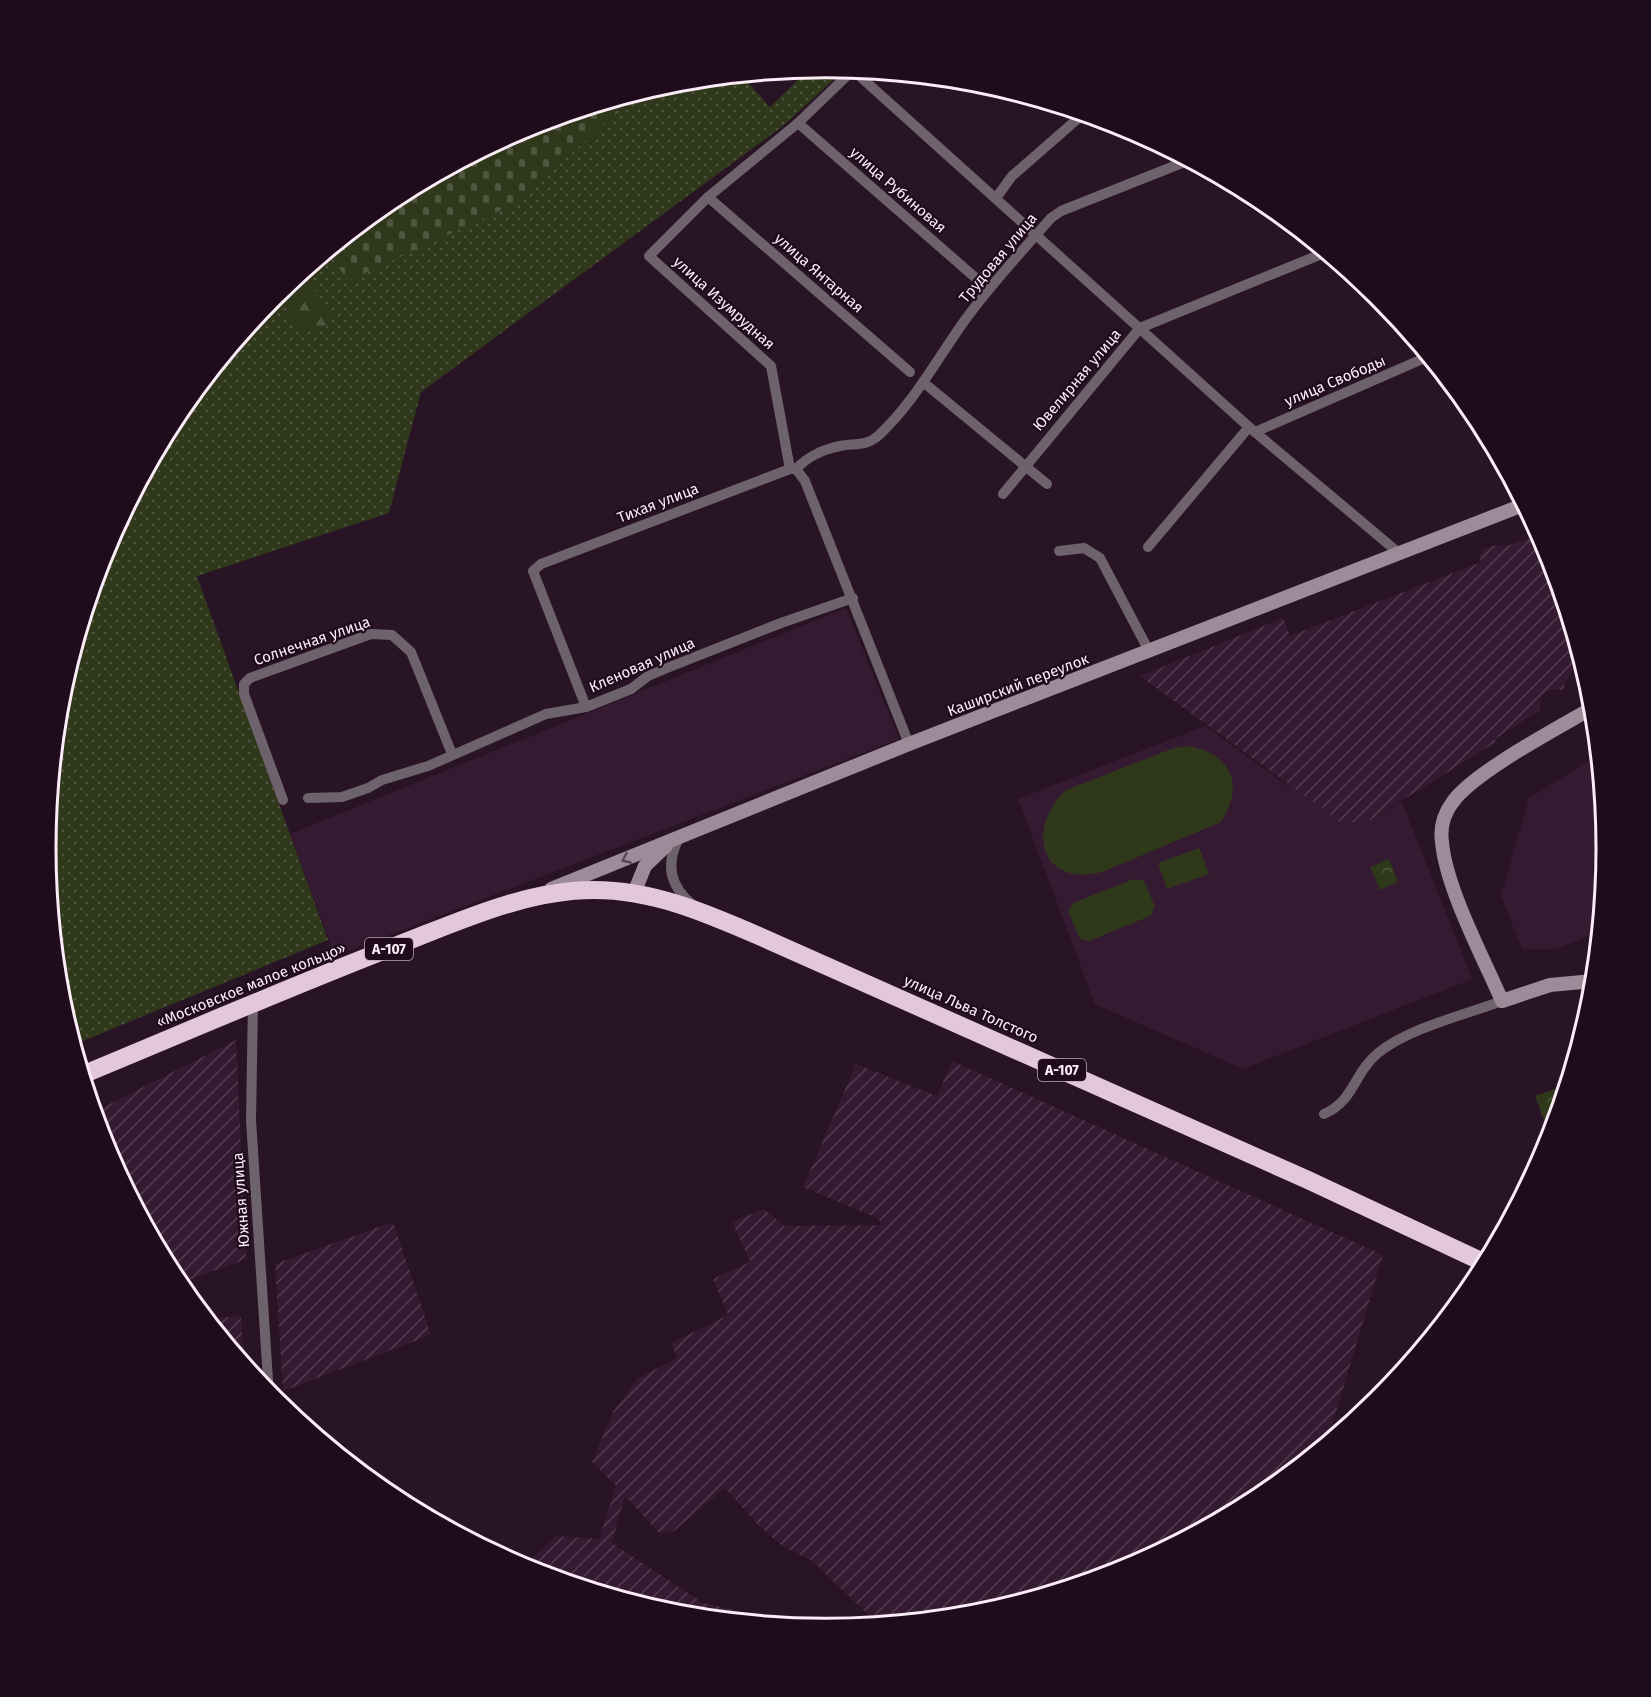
<svg xmlns="http://www.w3.org/2000/svg" width="1651" height="1697" font-family="'Fira Sans',sans-serif">
<style>
.built{fill:#351b31}
.industrial{fill:url(#industrial-furrows)}
.grass{fill:url(#grass-dots)}
.forest{fill:url(#forest-firs)}
.cemetery{fill:url(#cemetery-stones)}
.park{fill:url(#park-crowns)}
.pitch{fill:#30381c}
.lines{fill:none;stroke-linecap:round;stroke-linejoin:round}
.street{stroke:#6e636c;stroke-width:10}
.secondary{stroke:#9d8b99;stroke-width:14}
.highway{stroke:#e3c7dd;stroke-width:18}
.oneway{stroke:#584554}
.labels{text-anchor:middle;dominant-baseline:central;stroke-width:4.5;stroke-linejoin:round;paint-order:stroke}
.shield{fill:#1f0b1c;stroke:#b9a8b5;stroke-width:1.5}
.shield-label{font-size:14px;font-weight:bold;fill:#fbecf7}
.street-label{font-size:15px;fill:#fbecf7;stroke:#1f0b1c}
.rim{fill:none;stroke:#fbecf7;stroke-width:3}
</style>
<defs>
<pattern id="industrial-furrows" width="10" height="10" patternUnits="userSpaceOnUse" patternTransform="scale(1.5)"><rect width="10" height="10" fill="#351b31"/><path d="M-1 1l2-2M0 10L10 0M9 11l2-2" fill="none" stroke="#533c50"/></pattern>
<pattern id="grass-dots" width="8" height="8" patternUnits="userSpaceOnUse" patternTransform="scale(1.5)"><rect width="8" height="8" fill="#30381c"/><path d="M2 2h.1M6 6h.1" fill="none" stroke="#4f553e" stroke-width="1.8" stroke-linecap="round"/></pattern>
<pattern id="forest-firs" width="22" height="20" patternUnits="userSpaceOnUse" patternTransform="scale(1.5)"><rect width="22" height="20" fill="#30381c"/><path d="M5 1l3.5 6h-7zM16 11l3.5 6h-7z" fill="#4f553e"/></pattern>
<pattern id="cemetery-stones" width="16" height="16" patternUnits="userSpaceOnUse" patternTransform="scale(1.5)"><rect width="16" height="16" fill="#30381c"/><path d="M2 7V4a2 2 0 0 1 4 0v3zM10 15v-3a2 2 0 0 1 4 0v3z" fill="#4f553e"/></pattern>
<pattern id="park-crowns" width="20" height="18" patternUnits="userSpaceOnUse" patternTransform="scale(1.5)"><rect width="20" height="18" fill="#30381c"/><path d="M2 6a3 3 0 1 1 6 0M12 15a3 3 0 1 1 6 0" fill="none" stroke="#4f553e"/></pattern>
</defs>
<rect width="100%" height="100%" fill="#291425"/>
<g class="built">
<polygon points="846,608 899,739 335,956 290,834"/>
<polygon points="1205,726 1287,785 1372,819 1402,802 1472,979 1243,1069 1095,1004 1018,799"/>
<polygon points="1589,761 1600,784 1606,845 1592,867 1601,895 1598,932 1556,949 1522,949 1501,896 1529,798"/>
</g>
<g class="industrial">
<polygon points="1538,534 1547,550 1580,660 1565,682 1564,690 1553,689 1541,695 1540,710 1495,739 1496,742 1372,819 1343,824 1140,676 1283,618 1290,636 1481,562 1479,555 1483,553 1483,549 1496,545 1507,546"/>
<polygon points="236,1040 246,1259 178,1284 104,1147 94,1112"/>
<polygon points="952,1061 1383,1255 1327,1442 1259,1498 1124,1570 977,1614 878,1624 811,1560 784,1547 760,1527 725,1488 674,1531 660,1534 625,1496 612,1543 703,1603 765,1617 762,1623 673,1614 537,1573 532,1559 556,1536 599,1539 616,1486 592,1462 613,1412 637,1379 677,1358 671,1343 728,1315 713,1279 750,1262 732,1222 764,1209 784,1226 881,1225 879,1219 803,1187 856,1064 937,1096"/>
<polygon points="393,1222 431,1335 283,1391 275,1264"/>
<polygon points="241,1316 244,1364 207,1319"/>
</g>
<polygon class="grass" points="826,68 835,69 841,73 783,126 421,392 389,513 197,576 328,940 73,1045 60,1000 45,848 60,696 105,550 177,415 280,291 332,324 305,271 328,252 348,280 508,207 641,93 674,83 742,76 770,107 808,70"/>
<polygon class="forest" points="305,271 333,325 298,333 280,291"/>
<polygon class="cemetery" points="641,93 508,207 348,281 328,252 392,199 527,127"/>
<g class="park">
<polygon points="1389,859 1398,882 1380,890 1370,867"/>
<polygon points="1566,1085 1556,1115 1544,1120 1535,1096"/>
</g>
<g class="pitch">
<path d="M1190,746C1233,756 1244,785 1221,822L1102,872C1042,888 1024,830 1066,790L1174,748Z"/>
<polygon points="1199,848 1209,874 1167,889 1158,863"/>
<polygon points="1134,879 1144,881 1155,907 1150,916 1089,941 1080,939 1068,912 1073,903"/>
</g>
<g class="lines">
<g class="street">
<polyline points="854,71 1249,427 1400,554"/>
<polyline points="798,123 978,280"/>
<polyline points="708,197 910,372"/>
<polyline points="996,198 1012,176 1082,115"/>
<polyline points="923,382 1047,484"/>
<polyline points="1255,432 1427,357"/>
<polyline points="790,469 771,366 649,256 708,197 798,123 852,71"/>
<path d="M796,469C807,457 824,449 840,446C854,443 865,447 878,436C915,402 939,355 968,316C993,282 1023,250 1051,218L1061,211L1187,161"/>
<polyline points="796,469 805,481 909,744"/>
<polyline points="1003,494 1140,328 1324,253"/>
<polyline points="1148,547 1249,427"/>
<polyline points="1059,551 1084,548 1100,558 1149,651"/>
<polyline points="586,707 533,571 541,564 790,469 796,469"/>
<polyline points="308,798 342,797 368,788 382,780 428,766 546,714 586,707 631,689 648,676 672,666 781,623 853,598"/>
<polyline points="283,800 244,694 244,684 250,678 371,634 392,635 411,652 452,754"/>
<path d="M680,836C665,863 669,886 693,905"/>
<polyline points="253,1002 251,1120 269,1395"/>
<path d="M1324,1114C1355,1100 1353,1074 1378,1053C1409,1028 1464,1015 1502,1001"/>
</g>
<g class="secondary">
<path d="M1592,708C1558,728 1472,773 1452,803C1444,814 1440,828 1442,842C1446,888 1483,957 1502,1001L1550,985L1593,981"/>
<polyline points="551,889 909,744 1523,505"/>
<polyline points="634,893 645,866 666,846"/>
</g>
<path class="highway" d="M82,1075C188,1031 292,986 398,945C460,921 526,890 594,890C653,890 706,913 759,936L1308,1180L1485,1263"/>
</g>
<defs><path id="oneway-chevron" d="M-2-3.5L2.5 0L-2 3.5" fill="none" stroke-width="1.6" stroke-linecap="round" stroke-linejoin="round" transform="scale(1.5)"/></defs>
<use class="oneway" href="#oneway-chevron" transform="translate(626 859) rotate(157)"/>
<g class="labels">
<g class="shield">
<rect x="365" y="938" width="48" height="22" rx="4.5"/>
<rect x="1038" y="1059" width="48" height="22" rx="4.5"/>
</g>
<g class="shield-label">
<text x="389" y="949">А-107</text>
<text x="1062" y="1070">А-107</text>
</g>
<g class="street-label">
<text transform="translate(898 190) rotate(41)">улица Рубиновая</text>
<text transform="translate(998 258) rotate(-50)">Трудовая улица</text>
<text transform="translate(819 273) rotate(41)">улица Янтарная</text>
<text transform="translate(724 303) rotate(42)">улица Изумрудная</text>
<text transform="translate(1077 380) rotate(-50)">Ювелирная улица</text>
<text transform="translate(1335 381) rotate(-23)">улица Свободы</text>
<text transform="translate(658 503) rotate(-21)">Тихая улица</text>
<text transform="translate(312 641) rotate(-19)">Солнечная улица</text>
<text transform="translate(642 665) rotate(-24)">Кленовая улица</text>
<text transform="translate(1018 685) rotate(-21)">Каширский переулок</text>
<text transform="translate(251 985) rotate(-22)">«Московское малое кольцо»</text>
<text transform="translate(971 1009) rotate(24)">улица Льва Толстого</text>
<text transform="translate(241 1200) rotate(-94)">Южная улица</text>
</g>
</g>
<path d="M0 0H1651V1697H0ZM56 848a770 770 0 1 1 1540 0a770 770 0 1 1-1540 0Z" fill="#1f0b1c" fill-rule="evenodd"/>
<path class="rim" d="M56 848a770 770 0 1 1 1540 0a770 770 0 1 1-1540 0Z"/>
</svg>
